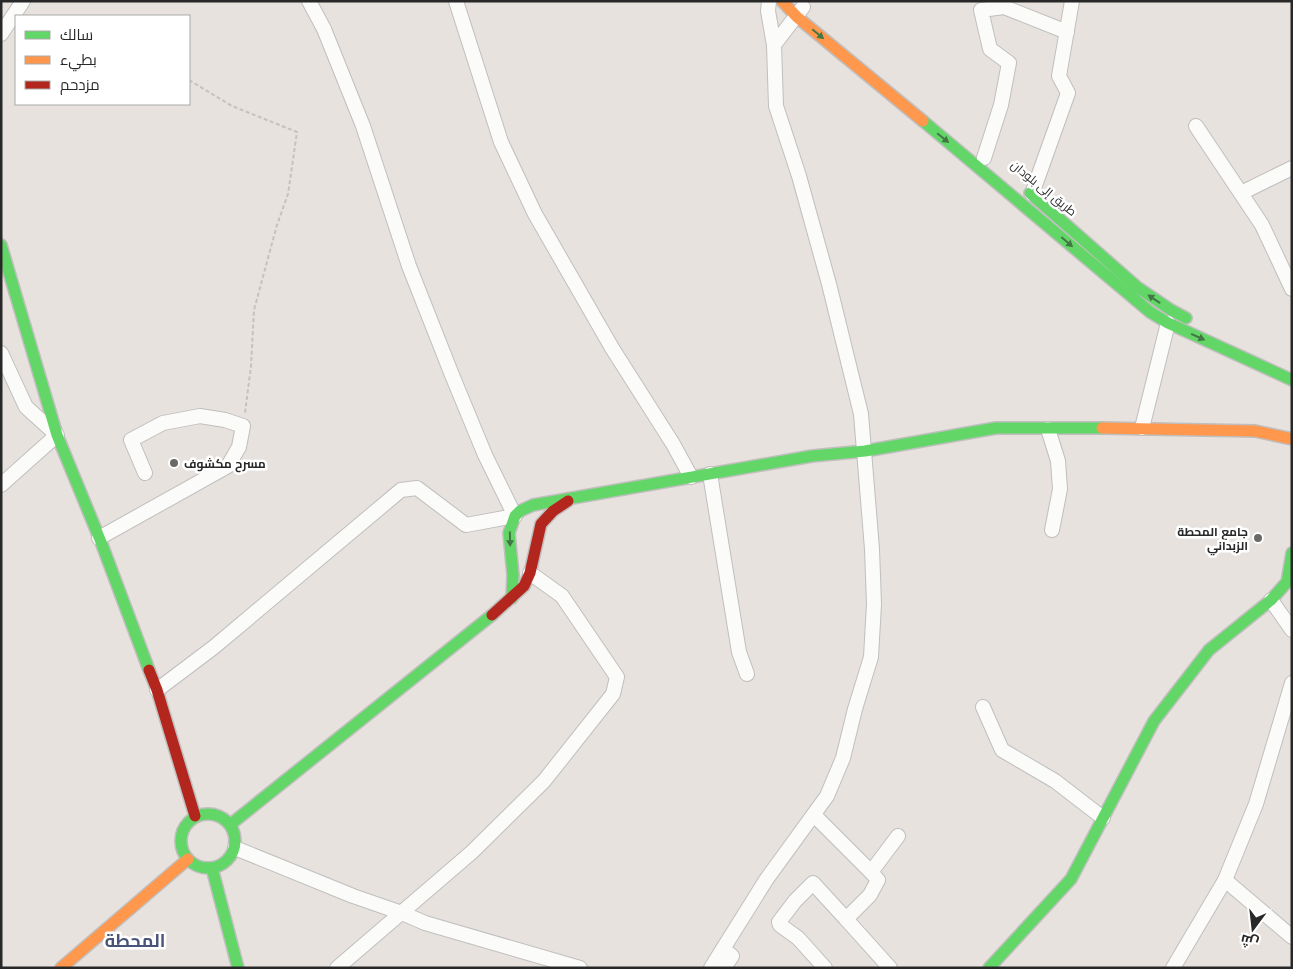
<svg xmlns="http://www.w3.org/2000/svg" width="1293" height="969" font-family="Montserrat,Cairo,sans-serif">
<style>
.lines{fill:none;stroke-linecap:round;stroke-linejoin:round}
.street-casing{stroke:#c0bfbf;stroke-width:16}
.fast-casing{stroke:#c0bfbf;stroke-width:14}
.slow-casing{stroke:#c0bfbf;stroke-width:14}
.jam-casing{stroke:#c0bfbf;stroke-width:14}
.path{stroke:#c3c2c2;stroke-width:2;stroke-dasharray:4 2.5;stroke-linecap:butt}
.street{stroke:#fbfbfa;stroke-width:14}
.fast{stroke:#63d668;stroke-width:11}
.slow{stroke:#ff974d;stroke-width:11}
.jam{stroke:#b3261e;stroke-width:11}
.oneway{fill:#437645}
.poi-dot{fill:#6b6967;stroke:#fff;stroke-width:2}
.labels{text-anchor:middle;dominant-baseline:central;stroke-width:5;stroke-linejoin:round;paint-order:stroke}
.street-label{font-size:12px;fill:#282828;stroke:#fff}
.poi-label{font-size:12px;font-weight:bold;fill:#282828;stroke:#fff;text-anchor:start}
.district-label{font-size:18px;font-weight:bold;fill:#485379;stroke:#fff}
</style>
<rect width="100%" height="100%" fill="#e7e2dd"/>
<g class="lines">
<g class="street-casing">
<g id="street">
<polyline points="456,1 501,142 535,214 612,348 673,444 691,477"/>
<polyline points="1,34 23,1"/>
<polyline points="774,45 803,7"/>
<polyline points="1196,126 1262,225 1292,289"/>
<polyline points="984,158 1001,105 1009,63 990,49 981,10 1004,7 1067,32"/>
<polyline points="1241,193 1292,168"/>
<polyline points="1032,194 1068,93 1059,76 1072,1"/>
<polyline points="1,353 26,407 57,435 1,485"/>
<polyline points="1142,428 1168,323"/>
<polyline points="1048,429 1058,461 1060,489 1052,530"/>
<polyline points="710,474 739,652 747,674"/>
<polyline points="99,538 228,466 239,447 243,426 225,420 200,416 163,423 131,440 145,473"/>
<polyline points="1271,600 1292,630"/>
<polyline points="157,690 214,647 401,490 417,488 466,525 515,516 485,455 452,375 409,266 363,126 324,29 309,1"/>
<polyline points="983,707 1002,750 1055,781 1103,818"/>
<polyline points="814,815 871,872"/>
<polyline points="235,848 353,896 402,913 425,923 580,968"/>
<polyline points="1225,880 1292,937"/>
<polyline points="846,919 890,968"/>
<polyline points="723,949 732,956 724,968"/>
<polyline points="337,968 472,852 544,781 613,694 617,677 562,596 530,573"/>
<polyline points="711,968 766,880 827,796 843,758 855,709 871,657 874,604 872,549 861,414 829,284 799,176 776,106 774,45 768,11 769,1"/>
<polyline points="825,968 798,938 780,925 779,922 795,901 813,883 846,919 870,895 878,880 871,872 898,836"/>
<polyline points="1173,968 1225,880 1256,804 1292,683"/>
</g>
</g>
<g class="fast-casing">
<g id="fast">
<polyline points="923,121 1150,312 1168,323 1292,380"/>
<polyline points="1030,193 1137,287 1171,310 1186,318"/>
<polyline points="1,245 57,435 101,542 149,670"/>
<polyline points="512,598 513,575 509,533 515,516 520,511 533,505 812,456 865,451 996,428 1102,428"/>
<circle cx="208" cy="841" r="27"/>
<polyline points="231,824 492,615"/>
<polyline points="212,868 238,968"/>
<polyline points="989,968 1071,879 1154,721 1209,650 1271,600 1287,582 1292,553"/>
</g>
</g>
<g class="slow-casing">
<g id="slow">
<polyline points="782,1 797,17 923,121"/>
<polyline points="1102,428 1255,431 1292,439"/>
<polyline points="61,968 188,859"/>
</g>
</g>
<g class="jam-casing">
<g id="jam">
<polyline points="492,615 524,586 530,573 541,524 553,511 568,501"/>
<polyline points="149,670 157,690 195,816"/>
</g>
</g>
<polyline class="path" points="189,80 232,106 297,132 288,194 277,225 254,310 251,366 245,413"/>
<use href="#street" class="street"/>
<use href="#fast" class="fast"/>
<use href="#slow" class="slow"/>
<use href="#jam" class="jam"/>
</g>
<defs><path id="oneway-solid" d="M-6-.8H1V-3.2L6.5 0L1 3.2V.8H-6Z" transform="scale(1.25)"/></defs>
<g class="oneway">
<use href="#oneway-solid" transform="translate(818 34) rotate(40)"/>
<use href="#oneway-solid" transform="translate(943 138) rotate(39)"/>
<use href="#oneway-solid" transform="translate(1067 242) rotate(41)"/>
<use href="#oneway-solid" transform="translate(1154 299) rotate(-146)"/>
<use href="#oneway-solid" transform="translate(1198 337) rotate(24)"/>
<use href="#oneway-solid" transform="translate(510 539) rotate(89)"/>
</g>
<g class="poi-dot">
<circle cx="174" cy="463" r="5"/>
<circle cx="1258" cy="538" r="5"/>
</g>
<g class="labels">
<g class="street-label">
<text transform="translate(1044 188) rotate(39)">طريق إلى بلودان</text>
</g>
<g class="poi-label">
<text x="184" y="463">مسرح مكشوف</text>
<text x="1248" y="531" text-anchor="end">جامع المحطة<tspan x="1248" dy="14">الزبداني</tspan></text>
</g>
<g class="district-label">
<text x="135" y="941">المحطة</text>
</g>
</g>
<rect width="1293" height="969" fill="none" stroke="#282828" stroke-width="5"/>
<rect x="15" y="15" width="175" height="90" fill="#ffffff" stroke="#a9a9a9"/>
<rect x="25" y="31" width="25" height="8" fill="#63d668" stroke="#a9a9a9"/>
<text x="60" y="40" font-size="15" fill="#282828">سالك</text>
<rect x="25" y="56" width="25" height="8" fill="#ff974d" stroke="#a9a9a9"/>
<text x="60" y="65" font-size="15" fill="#282828">بطيء</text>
<rect x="25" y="81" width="25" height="8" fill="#b3261e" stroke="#a9a9a9"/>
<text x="60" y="90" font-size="15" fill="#282828">مزدحم</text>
<g transform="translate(1253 929) rotate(195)" stroke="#ffffff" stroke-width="4" paint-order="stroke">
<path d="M0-4L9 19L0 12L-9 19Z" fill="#282828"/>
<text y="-8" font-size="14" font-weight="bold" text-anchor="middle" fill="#282828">ش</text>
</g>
</svg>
